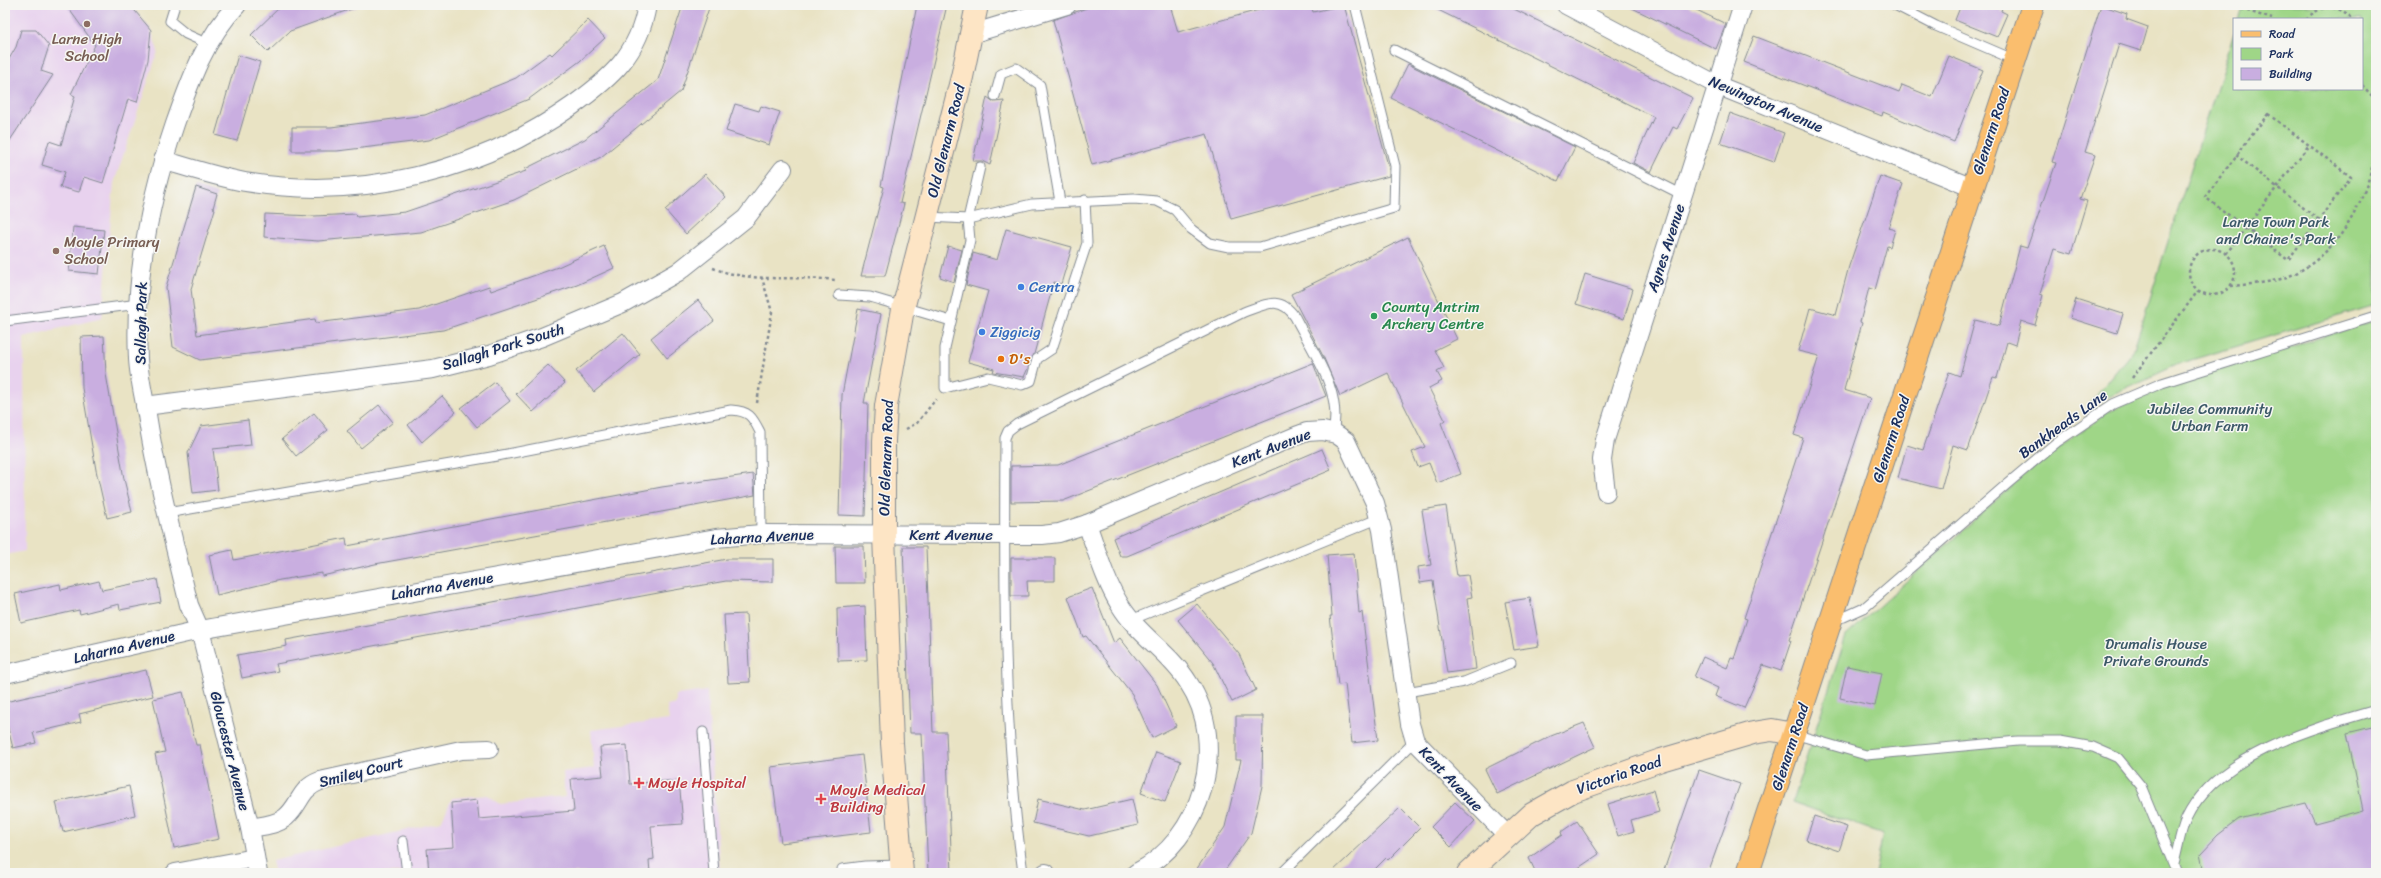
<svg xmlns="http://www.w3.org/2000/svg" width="2381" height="878" font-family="Sriracha,sans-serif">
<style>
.built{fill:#e8d2ee}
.green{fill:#9fd687;stroke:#5d8272}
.building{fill:#c9aee0}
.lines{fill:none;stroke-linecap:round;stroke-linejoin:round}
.lane-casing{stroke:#828991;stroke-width:11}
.street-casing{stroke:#828991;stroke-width:20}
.secondary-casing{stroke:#828991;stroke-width:24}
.primary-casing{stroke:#828991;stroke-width:24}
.path{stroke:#828991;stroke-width:2.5;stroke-dasharray:3 3;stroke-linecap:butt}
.lane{stroke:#fff;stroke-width:9}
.street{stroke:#fff;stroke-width:18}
.secondary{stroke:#fde5c5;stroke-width:22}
.primary{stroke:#fabe6e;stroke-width:22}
.education-dot{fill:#8d6e63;stroke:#f6f6f2;stroke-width:1.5}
.shop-dot{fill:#3f7fe0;stroke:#f6f6f2;stroke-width:1.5}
.leisure-dot{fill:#2e9e5b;stroke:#f6f6f2;stroke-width:1.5}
.food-dot{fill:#e8710a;stroke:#f6f6f2;stroke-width:1.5}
.health-dot{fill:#e0444e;stroke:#f6f6f2;stroke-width:1.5}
.labels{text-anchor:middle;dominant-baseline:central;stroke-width:3;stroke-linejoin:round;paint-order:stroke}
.education-label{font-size:15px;fill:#785e54;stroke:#f6f6f2}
.street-label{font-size:15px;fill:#1b2f5e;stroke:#f6f6f2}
.park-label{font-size:15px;fill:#3c5968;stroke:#f6f6f2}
.shop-label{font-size:15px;fill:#366cbe;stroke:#f6f6f2;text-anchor:start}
.leisure-label{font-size:15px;fill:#27864d;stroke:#f6f6f2;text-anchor:start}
.food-label{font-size:15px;fill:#c56008;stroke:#f6f6f2;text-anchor:start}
.health-label{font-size:15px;fill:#be3a42;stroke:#f6f6f2;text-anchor:start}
</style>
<rect width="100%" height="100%" fill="#f6f6f2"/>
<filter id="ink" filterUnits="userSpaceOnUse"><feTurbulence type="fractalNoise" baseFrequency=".025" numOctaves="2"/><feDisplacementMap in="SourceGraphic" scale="8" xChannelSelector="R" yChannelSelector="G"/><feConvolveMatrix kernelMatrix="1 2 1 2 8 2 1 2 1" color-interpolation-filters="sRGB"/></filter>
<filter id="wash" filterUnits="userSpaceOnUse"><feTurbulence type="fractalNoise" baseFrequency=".012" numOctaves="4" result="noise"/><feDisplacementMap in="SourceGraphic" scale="16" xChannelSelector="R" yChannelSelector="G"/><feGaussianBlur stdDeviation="0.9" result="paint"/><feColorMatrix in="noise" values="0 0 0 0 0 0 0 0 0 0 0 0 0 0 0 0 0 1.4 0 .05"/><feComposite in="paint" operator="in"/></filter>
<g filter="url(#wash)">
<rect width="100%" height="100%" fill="#e9e3c4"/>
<g class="built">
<polygon points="5,5 130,5 151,30 158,51 114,183 102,318 24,337 25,551 5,555"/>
<polygon points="707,691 720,873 275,873 272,861 441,822 452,798 488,795 500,804 565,797 563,772 594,768 591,730 669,720 667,706 676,704 676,695"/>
</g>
<g class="green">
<polygon points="2243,5 2376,5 2376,305 2181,363 2089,405 2134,349 2234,33 2234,89 2362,89 2362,19 2238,19"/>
<polygon points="2376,320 2376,873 1875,873 1883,834 1792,802 1846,636 2026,473 2104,414 2161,388"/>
</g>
<g id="blocks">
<g class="building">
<polygon points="66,5 130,5 151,30 148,60 137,102 128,99 103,183 84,177 79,192 60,187 65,172 42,165 49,141 61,145 75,96 71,94 95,45"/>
<polygon points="282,5 356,5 357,7 290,31 268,52 251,35"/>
<polygon points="683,5 710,5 681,91 601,157 514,200 421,232 318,241 264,237 265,214 314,216 356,214 357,217 405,212 526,171 525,169 585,139 658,80"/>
<polygon points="917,5 947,5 900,203 904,204 885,276 861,276 884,187 881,186"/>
<polygon points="1095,5 1170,5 1178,32 1277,5 1311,5 1313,12 1344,5 1389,169 1389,176 1231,219 1207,134 1092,165 1053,20"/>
<polygon points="1428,5 1506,5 1693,98 1677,129 1673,127 1651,172 1633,163 1654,117"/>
<polygon points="1626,5 1686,5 1726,24 1716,49"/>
<polygon points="1961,5 2003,5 2001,11 2007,14 1997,37 1955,20"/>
<polygon points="2101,5 2127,14 2126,19 2148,27 2141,51 2119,44 2085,152 2095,155 2080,199 2087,201 2071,254 2054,249 2040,294 2043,295 2035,325 2021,321 2015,345 2007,342 1997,378 1993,377 1968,450 1953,445 1941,489 1898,478 1907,445 1923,450 1949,372 1960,376 1975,320 1999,326 2020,246 2027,248 2056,163 2052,162"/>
<polygon points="588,20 605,38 580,61 529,99 429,140 337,151 292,151 292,127 331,127 425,115 516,78 550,53 552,55"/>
<polygon points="21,30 36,30 49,46 41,71 53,75 5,148 5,66 16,47"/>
<polygon points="1754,36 1899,92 1902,85 1932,97 1949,56 1983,70 1954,142 1883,112 1882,116 1744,62"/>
<polygon points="238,55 260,62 237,141 215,135"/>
<polygon points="1408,64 1575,147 1558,181 1391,98"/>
<polygon points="987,97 994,102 1004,101 990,165 982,161 973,161"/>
<polygon points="735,104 759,111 761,106 780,112 769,145 726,131"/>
<polygon points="1730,113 1784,133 1774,162 1720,143"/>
<polygon points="705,174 726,197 686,234 665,210"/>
<polygon points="1880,176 1903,184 1888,228 1895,230 1890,247 1887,246 1875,290 1869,288 1860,322 1862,323 1844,390 1870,398 1789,640 1791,641 1781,671 1763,665 1744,708 1715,696 1718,688 1694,677 1703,657 1727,668 1731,658 1734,659 1747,619 1744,618 1803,438 1794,435 1819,356 1798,351 1810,308 1836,315 1849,266"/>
<polygon points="196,187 217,194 213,208 215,209 191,289 197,335 315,319 316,323 419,310 489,286 491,291 558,267 604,246 614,268 577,285 443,330 200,360 173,347 166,287"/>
<polygon points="73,227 104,230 99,274 69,271"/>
<polygon points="1006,229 1072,247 1061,284 1054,282 1034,354 1024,377 993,372 994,369 968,362 988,291 966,285 973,253 997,260"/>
<polygon points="1408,237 1457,339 1435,350 1444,368 1437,372 1442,381 1429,388 1445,420 1441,423 1461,474 1437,483 1429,463 1418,467 1412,452 1425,447 1388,373 1340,396 1323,356 1291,294"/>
<polygon points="948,246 962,250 954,282 940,277"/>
<polygon points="1585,274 1633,289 1624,319 1576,304"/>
<polygon points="2076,299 2123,314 2117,333 2070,318"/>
<polygon points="698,300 714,321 667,358 651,338"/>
<polygon points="858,309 881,314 864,403 868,403 865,516 839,515 842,395"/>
<polygon points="623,333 640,354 594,392 576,371"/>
<polygon points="104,336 106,374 124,479 132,512 107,518 96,470 82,388 81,337"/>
<polygon points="1313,363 1326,396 1063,501 1011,502 1011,466 1058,465"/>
<polygon points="548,365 565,383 533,412 516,394"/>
<polygon points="495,382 510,401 477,427 461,408"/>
<polygon points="442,396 456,412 422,442 408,425"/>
<polygon points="379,405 393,422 361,448 347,431"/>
<polygon points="314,413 328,430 296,456 282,439"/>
<polygon points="248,420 251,445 213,449 218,490 193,493 188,453 201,426"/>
<polygon points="1322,449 1331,470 1127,556 1120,556 1113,538"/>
<polygon points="753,474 755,495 375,564 322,576 322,573 280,580 217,595 209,555 232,550 234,560 346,538 347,546 662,487"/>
<polygon points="1446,506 1457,576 1468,575 1472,597 1467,598 1476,669 1447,673 1433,581 1420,583 1418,567 1431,565 1422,510"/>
<polygon points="835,546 864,546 865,583 836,583"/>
<polygon points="903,547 926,547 933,732 946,732 952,873 928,873 922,733 910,733"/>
<polygon points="1354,553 1359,613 1362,612 1378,740 1352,743 1345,684 1338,685 1330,616 1332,616 1327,555"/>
<polygon points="1011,558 1055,558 1055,581 1027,581 1028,596 1011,596"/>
<polygon points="727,559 773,559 773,582 726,581 669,591 276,664 278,671 242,678 237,655 287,646 286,640"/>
<polygon points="157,579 161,602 120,610 119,604 80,614 79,610 21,623 15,594 60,584 61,590 99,581 102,590"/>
<polygon points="1092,588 1114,643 1120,638 1157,685 1176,726 1152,738 1132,694 1086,636 1083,637 1068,597"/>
<polygon points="1530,598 1539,646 1514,650 1505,602"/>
<polygon points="1197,604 1239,654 1256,690 1232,702 1213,663 1178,620"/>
<polygon points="865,606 867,660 838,661 837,608"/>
<polygon points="746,614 750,682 728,683 724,615"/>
<polygon points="1847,666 1882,673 1875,706 1840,698"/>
<polygon points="146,670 153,696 79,714 81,722 33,733 36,743 13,748 5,717 5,702"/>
<polygon points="183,692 196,745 200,745 219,839 174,848 155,754 165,752 153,699"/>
<polygon points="1236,716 1263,716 1262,786 1251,833 1223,873 1194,873 1225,827 1241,760 1236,760"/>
<polygon points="1584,723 1595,747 1497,794 1485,769 1551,736"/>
<polygon points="2376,726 2376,873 2204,873 2200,854 2218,835 2239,819 2306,803 2315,823 2363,810 2347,733"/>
<polygon points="627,745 630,784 679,780 683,824 651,826 654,859 649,860 650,873 429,873 427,849 454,847 451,803 477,800 479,819 574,811 571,779 603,776 600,747"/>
<polygon points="1156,752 1181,761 1165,802 1141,793"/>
<polygon points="862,755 871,832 781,843 771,767"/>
<polygon points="1699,770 1740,784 1708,873 1663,873"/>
<polygon points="129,786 135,815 63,832 56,802"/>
<polygon points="1653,790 1659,812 1631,820 1634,831 1618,836 1608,804"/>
<polygon points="1038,799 1085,810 1132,799 1138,825 1089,836 1033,823"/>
<polygon points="1455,802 1475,821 1451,847 1431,827"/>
<polygon points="1400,808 1420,828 1388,860 1386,858 1371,873 1331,873"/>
<polygon points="1814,816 1847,827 1839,851 1806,840"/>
<polygon points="1577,821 1599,854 1571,873 1536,873 1529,858 1562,835 1561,832"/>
</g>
</g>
</g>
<g filter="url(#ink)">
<use href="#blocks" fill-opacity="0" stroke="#828991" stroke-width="1"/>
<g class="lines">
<g class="lane-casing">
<g id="lane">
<polyline points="175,5 170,21 186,34 208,44"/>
<polyline points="1895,5 1936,26 2015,60"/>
<polyline points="1394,50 1683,195"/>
<polyline points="995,96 1001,74 1016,68 1040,85 1060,202"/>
<polyline points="980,167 968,219 970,240 945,348 945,388 988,377 1022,385 1031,381 1037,359 1052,349 1087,243 1085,200"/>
<polyline points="927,217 968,219 1032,204 1134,199 1157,201 1175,210 1191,229 1210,243 1229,247 1260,247 1394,208 1395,166 1355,5"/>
<polyline points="839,295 870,297 951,321"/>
<polyline points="5,321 139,304"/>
<path d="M167,513L497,456L731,410C749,411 752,416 760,432L761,534"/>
<polyline points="1131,620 1380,518"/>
<polyline points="1831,620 1844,617 1864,608 2007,484 2057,442 2113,404 2162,383 2376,316"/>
<polyline points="1406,692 1464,682 1511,663"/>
<polyline points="703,732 714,873"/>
<polyline points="1794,734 1866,755 2018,741 2060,741 2093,747 2118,758 2141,786 2177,873"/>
<polyline points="403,841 407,873"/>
<path d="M2174,863C2178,849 2180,832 2186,819C2216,755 2314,728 2376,710"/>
<polyline points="842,869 865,866 901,865"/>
<path d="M1023,873C1003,729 1004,583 1005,438L1008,431L1017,424L1244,312C1266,304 1280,295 1295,317C1313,353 1343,391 1333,433"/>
<polyline points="1282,873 1415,741"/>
</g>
</g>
<g class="street-casing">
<g id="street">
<path d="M237,5C205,38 190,81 175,124C150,198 134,280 138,359C139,377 144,397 147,415C157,479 174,542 189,605L200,630L250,828L258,873"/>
<polyline points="1566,5 1719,86 1973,188"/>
<polyline points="971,34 1067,5"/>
<path d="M163,160C190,168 217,177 245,182C360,201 477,173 572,106C611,78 639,54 647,5"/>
<polyline points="145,406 433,369 489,355 542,337 623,303 678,272 746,218 783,169"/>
<polyline points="1606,492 1602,460 1605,440 1743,5"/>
<path d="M1087,524C1097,551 1105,581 1120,605C1138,635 1170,653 1188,682C1230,745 1202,840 1136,873"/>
<polyline points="5,674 200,630 716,538 761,534 1042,535 1059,533 1087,524 1296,436 1307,432 1323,431 1336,434 1346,441 1375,503 1382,530 1410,724 1415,741 1507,835"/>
<path d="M250,828C261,826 277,825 286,817C301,804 299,789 320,781L461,750L489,749"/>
<polyline points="175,873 255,858"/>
<polyline points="1045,873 1046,873"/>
</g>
</g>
<g class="secondary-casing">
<g id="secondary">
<polyline points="902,873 892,743 884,535 884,441 886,406 903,309 962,77 977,5"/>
<polyline points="1468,873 1532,814 1573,791 1661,760 1753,733 1772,730 1794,734"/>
</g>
</g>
<g class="primary-casing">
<polyline id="primary" points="1748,873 2033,5"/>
</g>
<g class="path">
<polyline points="2230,5 2272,19"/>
<path d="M2306,19C2321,4 2338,4 2353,19"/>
<polyline points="2362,85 2376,100"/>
<polyline points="2373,98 2376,116"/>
<polygon points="2268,114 2351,177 2288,260 2205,197"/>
<polyline points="2236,155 2319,220"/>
<circle cx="2212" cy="272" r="23"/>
<polyline points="2226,254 2309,145"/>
<path d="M713,268C753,284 795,275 835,280"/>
<path d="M2231,286C2251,284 2275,283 2294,274C2341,251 2366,201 2376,151"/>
<polyline points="2132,378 2198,291"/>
<polyline points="757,403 772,312 762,278"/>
<polyline points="906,429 917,423 936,399"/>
</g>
<use href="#lane" class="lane"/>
<use href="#street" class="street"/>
<use href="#secondary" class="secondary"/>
<use href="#primary" class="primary"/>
</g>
</g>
<g class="education-dot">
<circle cx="87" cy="24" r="4"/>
<circle cx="56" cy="251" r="4"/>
</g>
<g class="shop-dot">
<circle cx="1021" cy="287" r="4"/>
<circle cx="982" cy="332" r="4"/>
</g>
<circle class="leisure-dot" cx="1374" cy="316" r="4"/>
<circle class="food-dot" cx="1001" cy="359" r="4"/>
<g class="health-dot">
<path d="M637 777h4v4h4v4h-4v4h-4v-4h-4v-4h4z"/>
<path d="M819 793h4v4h4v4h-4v4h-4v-4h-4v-4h4z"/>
</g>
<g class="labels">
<g class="education-label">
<text x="87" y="39">Larne High<tspan x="87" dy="17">School</tspan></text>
<text x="64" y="242" text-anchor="start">Moyle Primary<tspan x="64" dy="17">School</tspan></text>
</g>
<g class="street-label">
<text transform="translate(1766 104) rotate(23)">Newington Avenue</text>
<text transform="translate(1991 131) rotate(-72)">Glenarm Road</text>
<text transform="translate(946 141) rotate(-76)">Old Glenarm Road</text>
<text transform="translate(1666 248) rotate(-72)">Agnes Avenue</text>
<text transform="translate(141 323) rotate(-89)">Sallagh Park</text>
<text transform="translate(503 347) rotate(-17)">Sallagh Park South</text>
<text transform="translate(2063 424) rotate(-36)">Bankheads Lane</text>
<text transform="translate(1891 439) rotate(-72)">Glenarm Road</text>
<text transform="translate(1271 448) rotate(-21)">Kent Avenue</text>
<text transform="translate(886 458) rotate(-88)">Old Glenarm Road</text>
<text x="951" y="535">Kent Avenue</text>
<text transform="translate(762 537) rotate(-3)">Laharna Avenue</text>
<text transform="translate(442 586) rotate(-10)">Laharna Avenue</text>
<text transform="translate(124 647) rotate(-13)">Laharna Avenue</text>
<text transform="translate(1790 747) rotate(-72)">Glenarm Road</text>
<text transform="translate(230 751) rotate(76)">Gloucester Avenue</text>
<text transform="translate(361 772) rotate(-14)">Smiley Court</text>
<text transform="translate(1619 775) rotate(-19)">Victoria Road</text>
<text transform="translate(1451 779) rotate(46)">Kent Avenue</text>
</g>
<g class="park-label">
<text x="2276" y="222">Larne Town Park<tspan x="2276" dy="17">and Chaine's Park</tspan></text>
<text x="2210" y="409">Jubilee Community<tspan x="2210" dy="17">Urban Farm</tspan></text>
<text x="2156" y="644">Drumalis House<tspan x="2156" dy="17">Private Grounds</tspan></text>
</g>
<g class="shop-label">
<text x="1029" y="287">Centra</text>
<text x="990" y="332">Ziggicig</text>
</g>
<g class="leisure-label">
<text x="1382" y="307">County Antrim<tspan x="1382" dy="17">Archery Centre</tspan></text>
</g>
<g class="food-label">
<text x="1009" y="359">D's</text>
</g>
<g class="health-label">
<text x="648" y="783">Moyle Hospital</text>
<text x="830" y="790">Moyle Medical<tspan x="830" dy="17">Building</tspan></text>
</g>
</g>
<rect width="2381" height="878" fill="none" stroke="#f6f6f2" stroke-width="20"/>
<rect x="2233" y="18" width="130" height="72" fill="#f6f6f2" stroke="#9ea6b7"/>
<rect x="2241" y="31" width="20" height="6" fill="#fabe6e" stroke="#9ea6b7"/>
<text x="2269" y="38" font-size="12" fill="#1b2f5e">Road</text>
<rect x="2241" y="48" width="20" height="12" fill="#9fd687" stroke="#9ea6b7"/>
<text x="2269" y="58" font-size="12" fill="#1b2f5e">Park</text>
<rect x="2241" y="68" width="20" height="12" fill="#c9aee0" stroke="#9ea6b7"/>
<text x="2269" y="78" font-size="12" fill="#1b2f5e">Building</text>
</svg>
